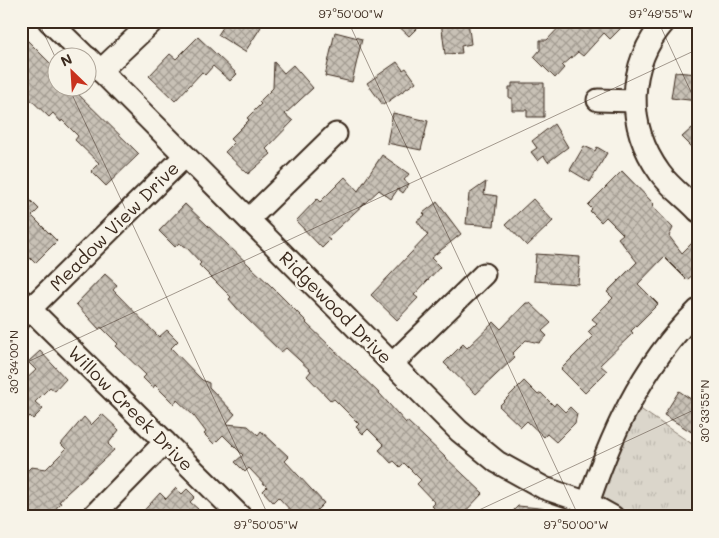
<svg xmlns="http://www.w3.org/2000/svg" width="719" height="538" font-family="Mali,sans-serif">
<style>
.park{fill:url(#park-tufts);stroke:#8b8074}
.building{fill:url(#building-cross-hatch);stroke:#3b2a1e}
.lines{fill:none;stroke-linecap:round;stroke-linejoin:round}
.minor-casing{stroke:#3b2a1e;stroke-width:25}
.minor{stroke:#f7f3e8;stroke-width:21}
.ticks{fill:none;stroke:#3b2a1e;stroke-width:1;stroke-opacity:0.45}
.labels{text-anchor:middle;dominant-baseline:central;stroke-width:5;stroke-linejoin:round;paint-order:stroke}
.street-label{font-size:18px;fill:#3b2a1e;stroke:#f7f3e8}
.neatline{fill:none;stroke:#3b2a1e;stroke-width:2}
.ticks-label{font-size:12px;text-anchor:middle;fill:#3b2a1e}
</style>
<defs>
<pattern id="park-tufts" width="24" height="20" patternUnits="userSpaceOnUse" patternTransform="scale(1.25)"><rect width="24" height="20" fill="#dbd6cb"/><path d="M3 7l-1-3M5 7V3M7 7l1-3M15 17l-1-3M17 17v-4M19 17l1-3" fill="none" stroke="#bdb8ae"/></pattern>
<pattern id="building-cross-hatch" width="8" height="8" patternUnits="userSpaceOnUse" patternTransform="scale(1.25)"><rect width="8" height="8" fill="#c8c1b6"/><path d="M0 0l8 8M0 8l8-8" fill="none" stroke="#a49d93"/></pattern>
</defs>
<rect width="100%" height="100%" fill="#f7f3e8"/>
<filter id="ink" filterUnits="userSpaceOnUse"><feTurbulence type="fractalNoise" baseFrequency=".02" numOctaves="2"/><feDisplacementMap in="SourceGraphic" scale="10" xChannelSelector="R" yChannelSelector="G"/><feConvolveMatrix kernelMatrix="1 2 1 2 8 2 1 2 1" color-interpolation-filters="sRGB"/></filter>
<g filter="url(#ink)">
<polygon class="park" points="630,402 698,448 698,517 613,517 588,503"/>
<g class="building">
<polygon points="227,21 252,21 261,27 245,52 218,35"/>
<polygon points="393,21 424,21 409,36"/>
<polygon points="441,21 468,21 471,44 461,46 462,53 445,54"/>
<polygon points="565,21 628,21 610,39 604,33 583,56 578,52 562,66 564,68 555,78 534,57 540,50 540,40 547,40"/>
<polygon points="335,32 362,39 352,82 325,76"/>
<polygon points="21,34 58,71 58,88 72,88 139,154 106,186 91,171 99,163 75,140 78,136 62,120 61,122 53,113 49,117 28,97 21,104"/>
<polygon points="198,37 237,74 230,81 213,66 205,75 202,72 175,101 149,76 170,54 176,59"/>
<polygon points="274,62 284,73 293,65 313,88 285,114 293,121 266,149 271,154 248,174 225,152 234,143 230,139 249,120 247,118 261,104 259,102 273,88"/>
<polygon points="397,62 403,70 406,68 416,82 383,105 367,83"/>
<polygon points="675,72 698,74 698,101 671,98"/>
<polygon points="512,83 544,83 544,117 527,117 527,110 512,110 512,98 509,98 509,87 512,87"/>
<polygon points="393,113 428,121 421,150 387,143"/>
<polygon points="554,124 568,147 548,162 544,156 538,161 531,152 537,148 532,141"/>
<polygon points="692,128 698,133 698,153 682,137"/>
<polygon points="584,146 595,151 597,147 607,153 590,182 570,170"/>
<polygon points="382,155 409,174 404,180 409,184 403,193 398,189 391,199 379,190 327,238 330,240 322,248 296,221 317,199 320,202 345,177 358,191"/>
<polygon points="622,171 654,204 652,206 673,228 669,236 682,253 692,243 698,249 698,270 687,280 664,257 638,284 658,304 631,331 633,333 600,365 607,371 585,393 561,369 593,337 588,332 597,323 592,319 613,298 607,292 637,262 618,238 623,234 606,217 601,222 590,211 592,209 588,205"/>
<polygon points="486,182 484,194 497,196 494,226 466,224 469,194"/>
<polygon points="28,198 39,209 32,216 57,241 35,263 21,249 21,204"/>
<polygon points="533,199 553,221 527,246 506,224"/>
<polygon points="437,202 461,234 431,258 440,267 414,295 418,298 397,320 371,295 428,235 417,221 425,215 423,213"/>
<polygon points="185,204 272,287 307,322 306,323 380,394 406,423 407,421 483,493 460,517 443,517 432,506 435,503 417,484 421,480 404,463 400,467 394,461 391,463 379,450 384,445 368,429 363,434 356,427 359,424 334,399 331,401 307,376 311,371 286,348 281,352 242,314 229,299 231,297 199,265 201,263 186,247 179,243 175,247 159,231"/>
<polygon points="536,254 580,257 578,284 534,281"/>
<polygon points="105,274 117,285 113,290 159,337 167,330 178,341 171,348 202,380 209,383 209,387 235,414 226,424 248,426 258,435 261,431 289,457 285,461 324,503 310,517 297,517 278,497 273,502 263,491 267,487 249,468 245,472 235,462 243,455 223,435 214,444 204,434 206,432 194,416 177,400 174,404 155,385 153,388 143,378 146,375 116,346 118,344 101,327 99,329 76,304"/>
<polygon points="526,303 530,303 551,323 542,331 547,336 539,343 526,340 512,354 515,357 476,394 444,363 463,344 467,348 494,322 501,329"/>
<polygon points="40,351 66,379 55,391 50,387 35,402 43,409 33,419 30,416 21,424 21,384 36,370 28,362"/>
<polygon points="524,381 538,395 541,393 554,406 556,403 565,412 570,407 577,414 575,423 556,442 547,434 544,437 527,421 521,427 499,406"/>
<polygon points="679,391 698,404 698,436 664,415"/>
<polygon points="102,414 119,430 108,444 114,450 66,494 59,502 61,503 48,517 21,517 21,477 31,467 46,469 66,449 61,444 84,417 91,425"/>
<polygon points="176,488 182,494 187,489 195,497 190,502 198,509 191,517 138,517 160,493 166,499"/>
<polygon points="518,506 550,509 550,517 507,517"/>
</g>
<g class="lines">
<g class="minor-casing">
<g id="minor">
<polyline points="49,21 87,58"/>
<path d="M665,21C626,66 626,126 660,173C670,187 686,198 698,211"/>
<polyline points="88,58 459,431 497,462 544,488 588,503 613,517"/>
<polyline points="100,71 153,21"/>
<polyline points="598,100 634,101"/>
<polyline points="249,219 336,134"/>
<polyline points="21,300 241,517"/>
<polyline points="21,318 185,156"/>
<polyline points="392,364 484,274"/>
<path d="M584,515C609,439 640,367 698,310"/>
<polyline points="92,517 165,442"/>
</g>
</g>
<use href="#minor" class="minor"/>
</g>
</g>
<path class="ticks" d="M38,21L58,63M348,21L579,517M658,21L698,107M69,88L269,517M21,365L698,49M464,517L698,408"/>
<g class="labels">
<g class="street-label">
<text transform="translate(114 226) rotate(-45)">Meadow View Drive</text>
<text transform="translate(336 307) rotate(45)">Ridgewood Drive</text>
<text transform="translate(131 408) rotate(45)">Willow Creek Drive</text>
</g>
</g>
<rect width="719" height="538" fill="none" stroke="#f7f3e8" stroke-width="55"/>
<g transform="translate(72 72) rotate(335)"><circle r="24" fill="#f7f3e8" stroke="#aca397"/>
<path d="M0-4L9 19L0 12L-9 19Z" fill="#c8321e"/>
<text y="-8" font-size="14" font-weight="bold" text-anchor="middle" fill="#3b2a1e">N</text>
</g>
<rect x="28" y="28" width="664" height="482" class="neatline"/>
<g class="ticks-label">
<text x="351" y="18">97°50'00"W</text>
<text x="661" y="18">97°49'55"W</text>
<text transform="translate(14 362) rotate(-90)" y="4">30°34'00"N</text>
<text transform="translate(705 411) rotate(-90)" y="4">30°33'55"N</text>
<text x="266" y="529">97°50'05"W</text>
<text x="576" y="529">97°50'00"W</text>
</g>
</svg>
